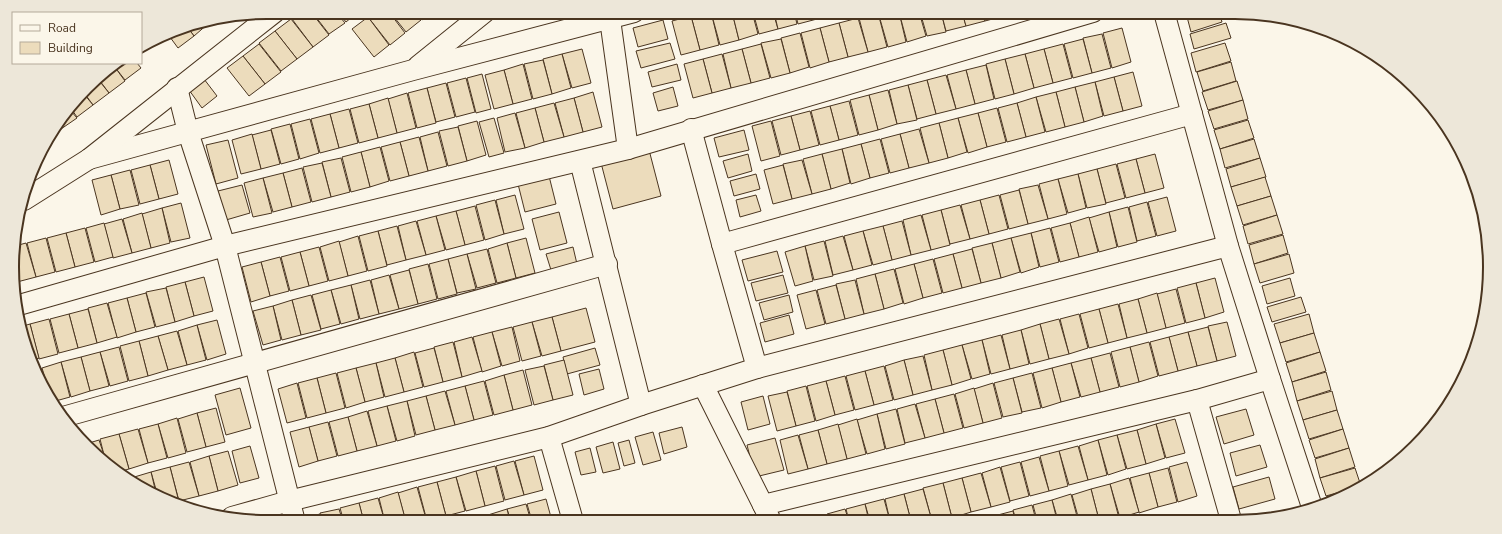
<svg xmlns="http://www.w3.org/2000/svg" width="1502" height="534" font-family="'Nunito Sans',sans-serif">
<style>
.building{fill:#ecdcbc;stroke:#4a3520}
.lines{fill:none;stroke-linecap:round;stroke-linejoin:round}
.street-casing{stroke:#4a3520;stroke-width:22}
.street{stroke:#fbf6e9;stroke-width:20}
.rim{fill:none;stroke:#4a3520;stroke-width:2}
</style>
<rect width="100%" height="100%" fill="#fbf6e9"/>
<g class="building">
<polygon points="300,12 311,12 329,35 313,47 292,19"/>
<polygon points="312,12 336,12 345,23 329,34"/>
<polygon points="338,12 358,12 346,22"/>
<polygon points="374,12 389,12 405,33 390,45 368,17"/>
<polygon points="390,12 415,12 421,20 406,32"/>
<polygon points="415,12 432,12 422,20"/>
<polygon points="705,12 711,12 719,45 700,50 691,16"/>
<polygon points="711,12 732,12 739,40 720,45"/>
<polygon points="732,12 752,12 758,34 739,40"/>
<polygon points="753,12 773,12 778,29 759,34"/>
<polygon points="774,12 794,12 797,24 778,29"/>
<polygon points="795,12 815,12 817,19 798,24"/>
<polygon points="816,12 836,12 837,14 817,19"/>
<polygon points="878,12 899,12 906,42 888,47"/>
<polygon points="899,12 919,12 926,36 907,42"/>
<polygon points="920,12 941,12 946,32 927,36"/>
<polygon points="941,12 962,12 966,26 946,31"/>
<polygon points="962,12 982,12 985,21 966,26"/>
<polygon points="983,12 1003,12 1004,16 985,21"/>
<polygon points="1003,12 1019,12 1004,16"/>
<polygon points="1189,12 1219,12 1222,22 1191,32 1186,13"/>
<polygon points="878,13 887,47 868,52 859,18"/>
<polygon points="691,16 700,50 681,55 672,21"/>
<polygon points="368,17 389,45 374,57 352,29"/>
<polygon points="858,18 868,52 848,57 839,23"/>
<polygon points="291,19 313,47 297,59 275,31"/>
<polygon points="663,20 668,39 638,47 633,28"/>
<polygon points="209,23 194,36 188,28"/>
<polygon points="839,23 848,57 829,62 820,28"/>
<polygon points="1226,23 1231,38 1194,49 1190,34"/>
<polygon points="188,28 194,36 178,48 167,33"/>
<polygon points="820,28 829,62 810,68 801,33"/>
<polygon points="1122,28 1131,62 1112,68 1103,33"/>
<polygon points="275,31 297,59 281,71 259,43"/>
<polygon points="800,33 809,67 790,73 781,38"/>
<polygon points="1102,34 1111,68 1092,73 1083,38"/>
<polygon points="781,39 790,73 771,78 761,43"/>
<polygon points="1083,39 1092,73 1073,78 1064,44"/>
<polygon points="670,43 675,59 641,68 636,51"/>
<polygon points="1225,43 1231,61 1196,72 1191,53"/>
<polygon points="259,44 281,72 265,84 243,56"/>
<polygon points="761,44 770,78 751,83 742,49"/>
<polygon points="1063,44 1072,78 1053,83 1044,49"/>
<polygon points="582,49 591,83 572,88 562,54"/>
<polygon points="742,49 751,83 731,88 723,54"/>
<polygon points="1044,49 1053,83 1034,88 1025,54"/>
<polygon points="562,54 571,88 552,94 543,59"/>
<polygon points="722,54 731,88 712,93 703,59"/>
<polygon points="1025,54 1034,88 1014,94 1005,59"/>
<polygon points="243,56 265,84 249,96 227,68"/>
<polygon points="703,59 712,93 693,98 684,64"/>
<polygon points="1005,59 1014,94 995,99 986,64"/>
<polygon points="543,60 552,94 533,99 524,64"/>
<polygon points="1231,62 1236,81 1203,91 1197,72"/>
<polygon points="119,63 137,63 141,68 125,80 114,66"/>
<polygon points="523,64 532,99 513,104 504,70"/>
<polygon points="677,64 681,80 652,87 648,72"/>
<polygon points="986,65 994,99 975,104 966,70"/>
<polygon points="114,66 125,81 109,93 97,77"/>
<polygon points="504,70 513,104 494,109 485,75"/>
<polygon points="966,70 975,104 956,109 947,75"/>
<polygon points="1133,72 1142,106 1123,111 1114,77"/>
<polygon points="482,74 491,109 476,113 467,78"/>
<polygon points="946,75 956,109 936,114 927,80"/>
<polygon points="1114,77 1123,111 1104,116 1095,82"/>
<polygon points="97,78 109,93 93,105 85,94"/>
<polygon points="466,78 475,112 456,117 447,83"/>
<polygon points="204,79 217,96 202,108 189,90"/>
<polygon points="927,80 936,114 917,119 908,85"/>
<polygon points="1237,81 1243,100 1208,110 1202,92"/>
<polygon points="1095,82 1103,116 1084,122 1075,87"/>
<polygon points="446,83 455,117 436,122 427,88"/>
<polygon points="908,85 917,120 897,124 889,90"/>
<polygon points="673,87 678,106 658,111 653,93"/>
<polygon points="1075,87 1084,122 1065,127 1056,92"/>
<polygon points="427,88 436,123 417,128 408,93"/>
<polygon points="888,90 897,124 878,130 869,95"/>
<polygon points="593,92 602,127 583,132 574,98"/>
<polygon points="1056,92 1065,127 1046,132 1036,97"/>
<polygon points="407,93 416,128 397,133 388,99"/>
<polygon points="84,94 93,105 77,117 72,110"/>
<polygon points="869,95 878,130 859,135 850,100"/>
<polygon points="1036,97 1045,132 1026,137 1017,103"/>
<polygon points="388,98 397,133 378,138 369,104"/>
<polygon points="574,98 583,132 564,137 555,103"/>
<polygon points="1243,100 1248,119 1214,129 1208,111"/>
<polygon points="849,101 858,135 839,140 830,106"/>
<polygon points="554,103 564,137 544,142 535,108"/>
<polygon points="1017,103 1026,137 1007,142 998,108"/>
<polygon points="369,104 378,138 359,143 350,109"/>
<polygon points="830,106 839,140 820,145 811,111"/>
<polygon points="535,108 544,142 525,148 516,113"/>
<polygon points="997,108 1006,142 987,147 978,113"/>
<polygon points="349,109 358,143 339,148 330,114"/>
<polygon points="71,111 77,118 61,129 59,127"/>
<polygon points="810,111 819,145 800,150 791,116"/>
<polygon points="515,113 525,148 505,152 497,118"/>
<polygon points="978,113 987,147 968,153 958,118"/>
<polygon points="330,114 339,148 320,153 311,119"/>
<polygon points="791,116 800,150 781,155 772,121"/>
<polygon points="494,118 504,153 489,157 479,122"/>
<polygon points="958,118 967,152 948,158 939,123"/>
<polygon points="310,119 319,153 300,159 291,124"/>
<polygon points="1248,120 1254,138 1220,149 1214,130"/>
<polygon points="477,121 486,155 467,161 458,126"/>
<polygon points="771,121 780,156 761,161 752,126"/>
<polygon points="939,123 948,158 929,163 920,128"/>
<polygon points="290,124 299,159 281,164 271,129"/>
<polygon points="458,127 467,161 448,166 439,131"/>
<polygon points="919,129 929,163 909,168 900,134"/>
<polygon points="271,130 280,164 261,169 252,135"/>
<polygon points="744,130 749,150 719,157 714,138"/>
<polygon points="438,132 447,166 428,171 420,137"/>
<polygon points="252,134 261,169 241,174 232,140"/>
<polygon points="900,134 909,168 890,173 881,139"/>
<polygon points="419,137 428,171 409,176 400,142"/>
<polygon points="880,139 889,173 870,178 861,144"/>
<polygon points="1254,139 1260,158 1225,168 1220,149"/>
<polygon points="228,140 238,178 216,184 206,145"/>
<polygon points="400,142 409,176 390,181 381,147"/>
<polygon points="861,144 870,178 851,184 842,149"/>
<polygon points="648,146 661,196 613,209 600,159"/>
<polygon points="380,147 389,181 370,187 361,152"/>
<polygon points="842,149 850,183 831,189 822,154"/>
<polygon points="361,152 370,187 351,192 342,157"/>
<polygon points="748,154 752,171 728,178 723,161"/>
<polygon points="822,154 831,189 812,194 803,159"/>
<polygon points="1155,154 1164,188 1145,193 1136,159"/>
<polygon points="341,158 350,192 331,197 322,162"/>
<polygon points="1260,158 1266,177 1231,187 1226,169"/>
<polygon points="1136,159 1145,193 1126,198 1117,164"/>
<polygon points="169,160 178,194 159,199 150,165"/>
<polygon points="802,160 812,194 792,199 783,164"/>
<polygon points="322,163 331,197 312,202 303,167"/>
<polygon points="1116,164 1125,198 1106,203 1097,169"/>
<polygon points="150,165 159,199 140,204 131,170"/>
<polygon points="783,165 792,199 773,204 764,170"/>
<polygon points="302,168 311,202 292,207 283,173"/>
<polygon points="1097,169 1106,204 1087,208 1078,174"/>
<polygon points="130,170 139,205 120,209 111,175"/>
<polygon points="283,173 292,207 273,212 263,178"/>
<polygon points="756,174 760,189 734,196 730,181"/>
<polygon points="1078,174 1086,208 1068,213 1058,179"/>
<polygon points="111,175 120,209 101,215 92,180"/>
<polygon points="549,176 556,204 525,212 518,184"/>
<polygon points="1265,177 1271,196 1237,206 1231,187"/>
<polygon points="263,178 272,213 253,217 244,183"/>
<polygon points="1058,179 1067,214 1048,219 1039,184"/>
<polygon points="242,185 250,213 226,220 218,191"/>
<polygon points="1038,185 1048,219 1028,224 1019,189"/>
<polygon points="1019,190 1028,224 1009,229 1000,195"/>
<polygon points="515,195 524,229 504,234 496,200"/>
<polygon points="756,195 761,211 740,217 736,200"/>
<polygon points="999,195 1008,229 989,234 980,200"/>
<polygon points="1271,196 1277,215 1243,225 1237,206"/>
<polygon points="1167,197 1176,231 1157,236 1148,202"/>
<polygon points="495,200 504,234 485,240 476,205"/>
<polygon points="980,200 989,234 970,239 961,205"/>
<polygon points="1147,202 1156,236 1137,241 1129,207"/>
<polygon points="181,203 190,238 171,242 162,208"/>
<polygon points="960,205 970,239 950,244 941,210"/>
<polygon points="475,206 484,240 465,245 456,211"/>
<polygon points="1128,207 1137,242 1118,247 1109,212"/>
<polygon points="162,208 170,243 151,248 142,214"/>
<polygon points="941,210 950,245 931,250 922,215"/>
<polygon points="456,211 465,245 446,250 436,216"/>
<polygon points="559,212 567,243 540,250 532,219"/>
<polygon points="1109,212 1117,247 1099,252 1089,218"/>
<polygon points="142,213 151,248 132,253 123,219"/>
<polygon points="921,215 931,250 911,255 903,220"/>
<polygon points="1277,215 1283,234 1248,244 1243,226"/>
<polygon points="436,216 445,250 426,255 417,221"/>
<polygon points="1089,217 1098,252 1079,257 1070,223"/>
<polygon points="122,219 132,253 113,258 104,224"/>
<polygon points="416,221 426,255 406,260 398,226"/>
<polygon points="902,221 911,255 892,260 883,226"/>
<polygon points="104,223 113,257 95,262 86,228"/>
<polygon points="1070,223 1079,257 1060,262 1051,228"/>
<polygon points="397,226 406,260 387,265 378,231"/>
<polygon points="883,226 892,260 873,265 863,231"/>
<polygon points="85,228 94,262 75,267 66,233"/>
<polygon points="1050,228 1059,262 1040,267 1031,233"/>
<polygon points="378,231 387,266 368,271 359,236"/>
<polygon points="863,231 872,265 853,270 844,236"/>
<polygon points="66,233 75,267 56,272 47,238"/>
<polygon points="1031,233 1039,267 1021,273 1011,238"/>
<polygon points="1283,235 1288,253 1254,264 1249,245"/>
<polygon points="358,236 367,271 348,276 339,242"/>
<polygon points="843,236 853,270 833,275 825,241"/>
<polygon points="46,238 55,272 36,277 27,243"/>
<polygon points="526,238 535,273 516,278 507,243"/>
<polygon points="1011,238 1020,272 1001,278 992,243"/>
<polygon points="339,241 348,276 329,281 320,247"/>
<polygon points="824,241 833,276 814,280 805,246"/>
<polygon points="26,243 36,277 17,282 15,246"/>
<polygon points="507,243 516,278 497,283 488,249"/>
<polygon points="992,243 1001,278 981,283 972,248"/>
<polygon points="805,246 813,281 795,286 785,252"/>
<polygon points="319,247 328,281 309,286 300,252"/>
<polygon points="573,247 577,264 551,270 546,254"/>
<polygon points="487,249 496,283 477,288 467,254"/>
<polygon points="972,249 981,283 962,288 953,254"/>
<polygon points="777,251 783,272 748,281 742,260"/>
<polygon points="300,252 309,286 290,291 281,257"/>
<polygon points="467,254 476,289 457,293 448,259"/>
<polygon points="953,254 962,288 943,293 934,259"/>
<polygon points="1289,254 1294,273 1260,283 1254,264"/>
<polygon points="280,257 289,291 270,296 261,262"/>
<polygon points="448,259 457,294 438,299 429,264"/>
<polygon points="933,259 942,293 923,298 914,264"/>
<polygon points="261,262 270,296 251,302 242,267"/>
<polygon points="428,264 437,299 418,304 409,269"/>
<polygon points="914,264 923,298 904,304 895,269"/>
<polygon points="894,269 903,303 884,309 875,274"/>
<polygon points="409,270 418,304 399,309 390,275"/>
<polygon points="875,274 884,309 864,314 856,279"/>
<polygon points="389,275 399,309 379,314 371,280"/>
<polygon points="783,275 788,293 756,301 751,283"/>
<polygon points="204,277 213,311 194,316 185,282"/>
<polygon points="1215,278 1224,312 1205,318 1196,283"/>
<polygon points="1290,278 1295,296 1267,304 1262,286"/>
<polygon points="370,280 379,314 360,319 351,285"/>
<polygon points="855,280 864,314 845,319 836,284"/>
<polygon points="185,282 194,316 175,322 166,287"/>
<polygon points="1196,283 1205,318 1186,323 1177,288"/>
<polygon points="351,285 359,319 341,324 331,290"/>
<polygon points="836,285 845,319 826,324 817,290"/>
<polygon points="166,288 175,322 156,327 146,292"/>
<polygon points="1176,289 1185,323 1166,328 1157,294"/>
<polygon points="331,290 340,324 321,329 312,295"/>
<polygon points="816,290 825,324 806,329 797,295"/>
<polygon points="146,293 155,327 136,332 127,298"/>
<polygon points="1157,293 1166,328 1147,333 1138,299"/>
<polygon points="311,295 321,330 301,335 292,300"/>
<polygon points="789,295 793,312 764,320 759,303"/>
<polygon points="1301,297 1306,312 1272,322 1267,307"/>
<polygon points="127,298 136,332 117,338 108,303"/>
<polygon points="1138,299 1147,333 1127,338 1119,304"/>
<polygon points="292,300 301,335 282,340 273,306"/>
<polygon points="107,303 117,337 97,343 88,308"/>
<polygon points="1118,304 1127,338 1108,343 1099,309"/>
<polygon points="273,306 281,340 263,345 253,311"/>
<polygon points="586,308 595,342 561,351 552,317"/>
<polygon points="88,309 97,343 78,348 69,314"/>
<polygon points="1099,309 1108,343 1089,348 1080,314"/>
<polygon points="69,314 78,348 59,353 50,319"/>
<polygon points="1079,314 1088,348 1069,354 1060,319"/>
<polygon points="1309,314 1314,333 1280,343 1274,324"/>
<polygon points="789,315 794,334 765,342 760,323"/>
<polygon points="552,317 561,351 542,356 532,322"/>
<polygon points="49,319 58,354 39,359 30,324"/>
<polygon points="1059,319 1069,354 1049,359 1040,324"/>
<polygon points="217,320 226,354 207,360 197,325"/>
<polygon points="532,322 541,356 522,361 513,327"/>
<polygon points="1227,322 1236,356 1217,361 1208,326"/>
<polygon points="30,324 39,358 33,360 21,333 20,327"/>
<polygon points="1040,324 1049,359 1030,364 1021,330"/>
<polygon points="197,325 206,360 187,365 178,331"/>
<polygon points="512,327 520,361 502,366 492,332"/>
<polygon points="1208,327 1217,361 1197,366 1188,332"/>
<polygon points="1021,330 1029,364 1010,369 1002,335"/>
<polygon points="177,331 187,365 168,370 158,336"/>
<polygon points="492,332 501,366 482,372 473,337"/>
<polygon points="1188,332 1197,366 1178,371 1169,337"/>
<polygon points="1314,333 1320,352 1286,362 1280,343"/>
<polygon points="1001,335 1010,369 991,374 982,340"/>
<polygon points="158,336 168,370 148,376 139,341"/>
<polygon points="472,337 482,371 462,377 454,342"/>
<polygon points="1169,337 1178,371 1159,376 1150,342"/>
<polygon points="982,340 990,374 972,379 962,345"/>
<polygon points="139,341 148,376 129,381 120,346"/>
<polygon points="453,342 462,377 443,382 434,347"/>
<polygon points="1149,342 1158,376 1139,382 1130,347"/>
<polygon points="962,345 971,379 952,385 943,350"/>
<polygon points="119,347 128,381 110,386 100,352"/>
<polygon points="1130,347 1139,382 1120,387 1111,352"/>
<polygon points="434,348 443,382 424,387 415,353"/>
<polygon points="595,348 600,365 567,374 563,357"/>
<polygon points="943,350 952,385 932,390 924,355"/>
<polygon points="100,352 109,386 90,391 81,357"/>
<polygon points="414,352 423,387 404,392 395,358"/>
<polygon points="1320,352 1326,371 1292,382 1286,363"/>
<polygon points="1110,353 1119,387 1100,392 1091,358"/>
<polygon points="923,356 932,390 913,395 904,360"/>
<polygon points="81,357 90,391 71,397 61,362"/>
<polygon points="395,358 404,392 385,397 376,363"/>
<polygon points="1091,358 1100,392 1081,397 1071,363"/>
<polygon points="564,360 573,395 553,400 544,365"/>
<polygon points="904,360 913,395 894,400 885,366"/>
<polygon points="61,362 70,397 52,402 42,368"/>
<polygon points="376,363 384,397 365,402 356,368"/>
<polygon points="1071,363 1080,397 1061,402 1052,368"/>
<polygon points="544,366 553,400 534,405 525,370"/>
<polygon points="884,366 893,400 874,405 865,371"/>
<polygon points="41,368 48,394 37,369"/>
<polygon points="356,368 365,402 346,408 337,373"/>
<polygon points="1052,368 1061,402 1042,408 1033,373"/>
<polygon points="599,369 604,389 584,395 579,374"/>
<polygon points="523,370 532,405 513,410 504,375"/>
<polygon points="865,371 874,405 855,410 846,376"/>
<polygon points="1326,372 1331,390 1297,401 1292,382"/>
<polygon points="336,373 345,408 326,413 317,378"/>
<polygon points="1032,373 1041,408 1022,412 1013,378"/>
<polygon points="504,375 513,410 494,415 485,381"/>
<polygon points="845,376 854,410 835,415 826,381"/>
<polygon points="317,378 326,413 307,418 298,383"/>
<polygon points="1013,378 1022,413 1003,417 994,383"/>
<polygon points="484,381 493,415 474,420 465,386"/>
<polygon points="826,381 835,415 816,421 807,386"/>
<polygon points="297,383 306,418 287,423 278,389"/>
<polygon points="993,383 1002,418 983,423 974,389"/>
<polygon points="465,386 474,420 455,425 446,391"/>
<polygon points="806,386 815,421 796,426 787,391"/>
<polygon points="240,388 251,428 226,435 215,395"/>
<polygon points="974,388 983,423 964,428 955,394"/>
<polygon points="445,391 455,425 435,430 426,396"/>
<polygon points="1332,391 1337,410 1303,420 1297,401"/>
<polygon points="787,392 796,426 777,431 768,396"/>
<polygon points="954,394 963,428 944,433 935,399"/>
<polygon points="426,396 435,430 416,435 407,401"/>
<polygon points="763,396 770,424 748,430 741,402"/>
<polygon points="935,399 944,433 925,438 916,404"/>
<polygon points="407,401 415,436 397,441 387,406"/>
<polygon points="915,404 925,438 905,443 897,409"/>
<polygon points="387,406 396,441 377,446 368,411"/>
<polygon points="216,408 225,442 206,447 197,413"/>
<polygon points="896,409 905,444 886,449 877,414"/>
<polygon points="1246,409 1254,435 1224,444 1216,417"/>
<polygon points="1337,410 1343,429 1309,439 1303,420"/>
<polygon points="367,411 377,446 357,451 348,417"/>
<polygon points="197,413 206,447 187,452 178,419"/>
<polygon points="877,414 885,449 867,454 857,420"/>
<polygon points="348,417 357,451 338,456 329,422"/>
<polygon points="177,418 186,453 168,458 158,424"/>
<polygon points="857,419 866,454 847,459 838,425"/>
<polygon points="1175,419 1185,453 1166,458 1156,424"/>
<polygon points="328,422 337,456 318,461 309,427"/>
<polygon points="158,424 167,458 148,463 139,429"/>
<polygon points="838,424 847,459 827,464 818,430"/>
<polygon points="1156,424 1165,458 1146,464 1137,430"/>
<polygon points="309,427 318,461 299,467 290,432"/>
<polygon points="682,427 687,447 664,454 659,433"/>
<polygon points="138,429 148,463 129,469 119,434"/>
<polygon points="1343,429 1349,448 1315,458 1309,440"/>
<polygon points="818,430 827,464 808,469 799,435"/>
<polygon points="1137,430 1146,464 1127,469 1117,435"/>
<polygon points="653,432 661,460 643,465 635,437"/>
<polygon points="119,434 129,469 118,472 105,459 100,439"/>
<polygon points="798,435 808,469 788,474 780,440"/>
<polygon points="1117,435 1126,469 1108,475 1098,440"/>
<polygon points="775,438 784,470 755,477 747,445"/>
<polygon points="99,440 105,458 89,443"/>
<polygon points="629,440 635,463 624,466 618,443"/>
<polygon points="1098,440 1107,475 1088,480 1079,446"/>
<polygon points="613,442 620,469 603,473 596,447"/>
<polygon points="1260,445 1267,467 1236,476 1230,453"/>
<polygon points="250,446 259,478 240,483 232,451"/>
<polygon points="1078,446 1088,480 1069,485 1059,451"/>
<polygon points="590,448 596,472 581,475 575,452"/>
<polygon points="1349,448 1355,467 1320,478 1315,459"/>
<polygon points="228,451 238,485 218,491 209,456"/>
<polygon points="1059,451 1068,486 1049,491 1040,456"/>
<polygon points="209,456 218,491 199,496 190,462"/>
<polygon points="534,456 543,490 524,495 515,461"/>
<polygon points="1039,457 1049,491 1030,496 1021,462"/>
<polygon points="514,461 524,495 505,500 496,466"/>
<polygon points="189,462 199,496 179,501 170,467"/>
<polygon points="1020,462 1029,496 1010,501 1001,467"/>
<polygon points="1187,462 1197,496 1178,502 1169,467"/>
<polygon points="495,466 504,501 485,506 476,471"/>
<polygon points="170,467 179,502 177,502 157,493 151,472"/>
<polygon points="1000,467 1010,502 991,507 982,473"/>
<polygon points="1168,468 1177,502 1158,507 1149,473"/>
<polygon points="1355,468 1361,486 1326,496 1320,478"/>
<polygon points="476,471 485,506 466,511 456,477"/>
<polygon points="151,472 156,493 133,482 131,478"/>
<polygon points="981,473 991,507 971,512 962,478"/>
<polygon points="1149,473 1158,507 1139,513 1130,478"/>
<polygon points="456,477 465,511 446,516 437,482"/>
<polygon points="1269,477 1275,499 1239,509 1233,487"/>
<polygon points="962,478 971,512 952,518 943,483"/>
<polygon points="1129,478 1139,512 1120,518 1110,484"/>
<polygon points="437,482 446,516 427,521 418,487"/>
<polygon points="943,483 952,518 941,521 932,521 923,488"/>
<polygon points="1110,484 1119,518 1112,520 1099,520 1091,489"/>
<polygon points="417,487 427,522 406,522 398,493"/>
<polygon points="1361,487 1348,496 1328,502 1326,497"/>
<polygon points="923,489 932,521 911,521 904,494"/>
<polygon points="1091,489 1099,520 1079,520 1072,495"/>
<polygon points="398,492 406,522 385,522 379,498"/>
<polygon points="904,494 911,521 890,521 885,499"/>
<polygon points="1071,494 1078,520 1058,520 1052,500"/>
<polygon points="378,498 385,522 364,522 359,503"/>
<polygon points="546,499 552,521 532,521 527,504"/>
<polygon points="884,499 890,521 870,521 865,504"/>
<polygon points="1052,500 1057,520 1037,520 1033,505"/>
<polygon points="359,503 364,522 344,522 340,508"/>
<polygon points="526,504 531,521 511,521 507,509"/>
<polygon points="865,504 869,521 849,521 846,509"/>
<polygon points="1032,505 1036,520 1016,520 1013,510"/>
<polygon points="339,509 343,522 323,522 320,513"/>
<polygon points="507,509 510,521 490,522 488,515"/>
<polygon points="845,509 849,521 828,521 827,514"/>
<polygon points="1013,511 1015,520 995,520 994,516"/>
<polygon points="320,514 322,522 302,522 301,519"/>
<polygon points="487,515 489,522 469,522 469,520"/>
<polygon points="826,515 828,521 807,521 807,519"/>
<polygon points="993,516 994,520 978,520"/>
</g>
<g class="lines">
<g class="street-casing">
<g id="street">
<polyline points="609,12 628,149"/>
<polyline points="1164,12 1228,246 1270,379 1312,507"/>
<polyline points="418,66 485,12"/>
<polyline points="177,88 188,132 225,246 295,522"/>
<polyline points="691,129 722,244 757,368"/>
<polyline points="89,159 413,70 634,12"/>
<polyline points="580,161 641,405"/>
<polyline points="24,200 89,159 275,12"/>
<polyline points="722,244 1192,114"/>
<polyline points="19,305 225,246 628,149 1093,12"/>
<polyline points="703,385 771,521"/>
<polyline points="1197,400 1231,520"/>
<polyline points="63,417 607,264"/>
<polyline points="549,437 573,521"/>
<polyline points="763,505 1197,400 1270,379"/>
<polyline points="232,517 289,501 549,437 641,405 757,368 1228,246"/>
</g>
</g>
<use href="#street" class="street"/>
</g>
<path d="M0 0H1502V534H0ZM267 19H1235A248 248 0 0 1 1483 267V267A248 248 0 0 1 1235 515H267A248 248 0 0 1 19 267V267A248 248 0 0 1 267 19Z" fill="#ede7d9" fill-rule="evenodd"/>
<path class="rim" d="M267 19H1235A248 248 0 0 1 1483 267V267A248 248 0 0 1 1235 515H267A248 248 0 0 1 19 267V267A248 248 0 0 1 267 19Z"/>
<rect x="12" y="12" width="130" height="52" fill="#fbf6e9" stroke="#b4a999"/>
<rect x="20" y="25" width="20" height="6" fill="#fbf6e9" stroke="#b4a999"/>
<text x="48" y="32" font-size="12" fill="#4a3520">Road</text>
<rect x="20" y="42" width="20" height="12" fill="#ecdcbc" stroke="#b4a999"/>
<text x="48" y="52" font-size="12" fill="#4a3520">Building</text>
</svg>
